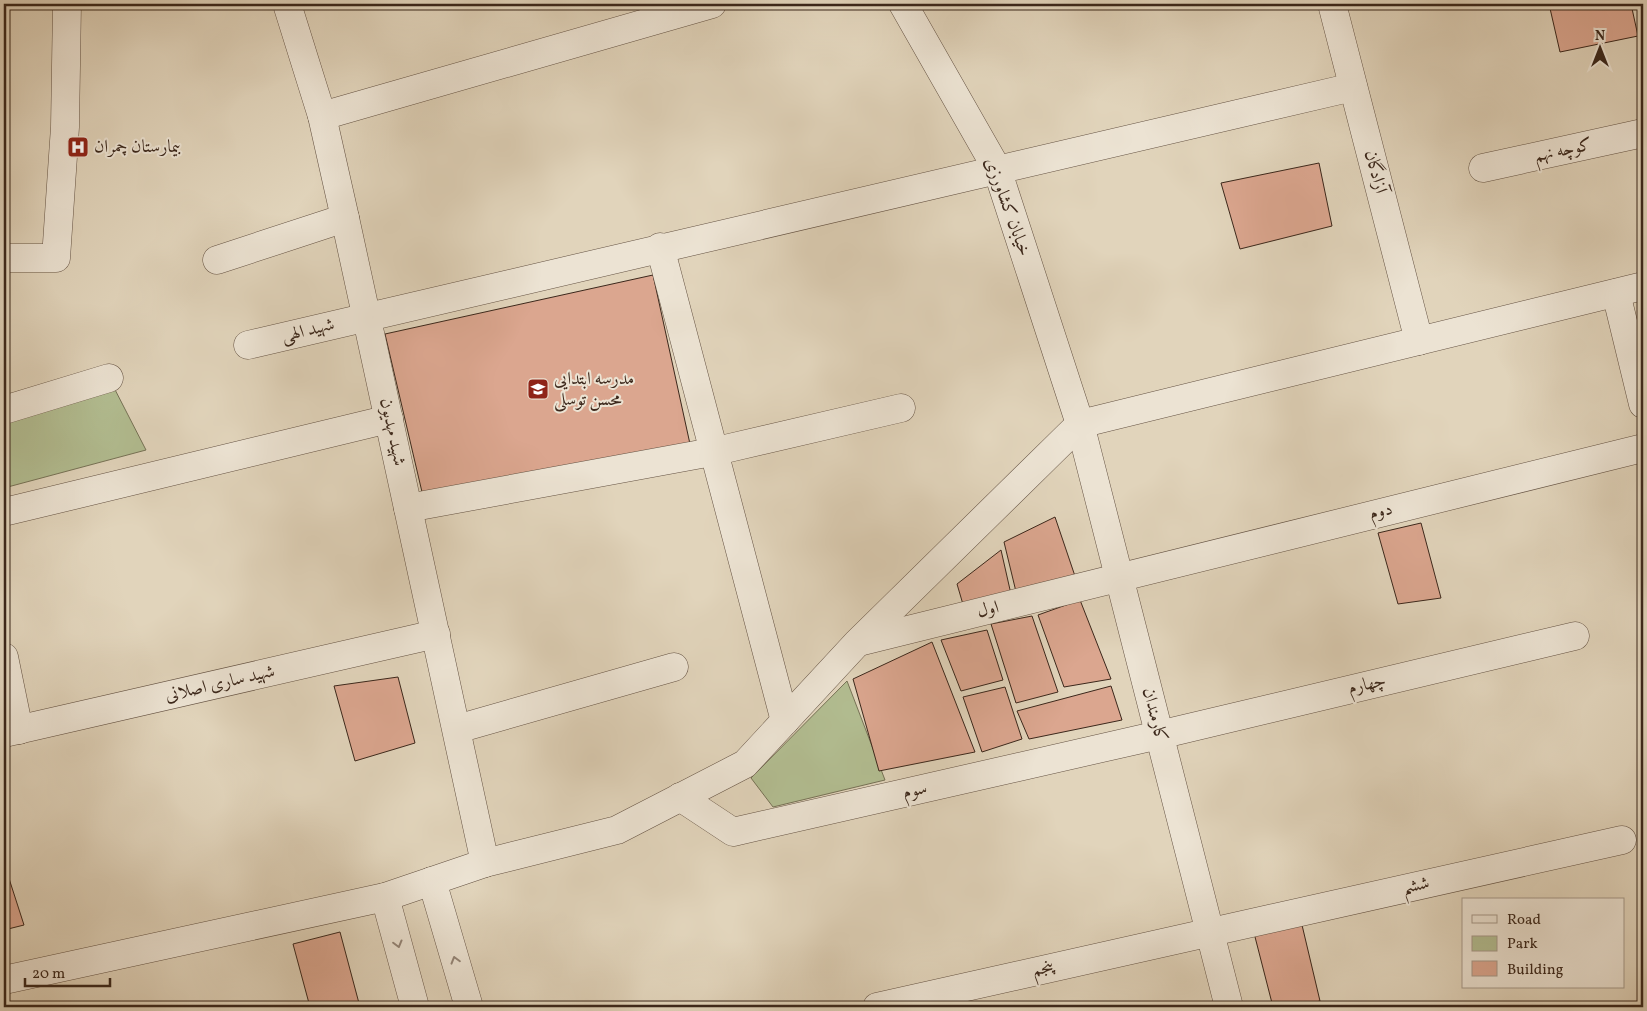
<svg xmlns="http://www.w3.org/2000/svg" width="1647" height="1011" font-family="Vollkorn,Amiri,serif">
<style>
.green{fill:#b2bd91;stroke:#767256}
.building{fill:#dba68f;stroke:#3b271b}
.lines{fill:none;stroke-linecap:round;stroke-linejoin:round}
.minor-casing{stroke:#645243;stroke-width:29}
.minor{stroke:#ece3d3;stroke-width:28}
.oneway{stroke:#948577}
.labels{text-anchor:middle;dominant-baseline:central;stroke-width:4;stroke-linejoin:round;paint-order:stroke}
.poi-label{font-size:18px;fill:#3b271b;stroke:#ece3d3;text-anchor:start}
.street-label{font-size:18px;fill:#3b271b;stroke:#ece3d3}
</style>
<rect width="100%" height="100%" fill="#e1d4bb"/>
<filter id="stains"><feTurbulence type="fractalNoise" baseFrequency=".004" numOctaves="4"/><feColorMatrix values="0 0 0 0 .2 0 0 0 0 .09 0 0 0 0 .02 0 0 0 .5 -.17"/></filter>
<radialGradient id="worn" r=".72"><stop offset=".6" stop-color="#630" stop-opacity="0"/><stop offset="1" stop-color="#630" stop-opacity=".3"/></radialGradient>
<g class="green">
<polygon points="109,378 146,450 4,488 4,412"/>
<polygon points="847,681 885,780 773,807 751,778"/>
</g>
<g class="building">
<polygon points="1549,4 1631,4 1638,36 1560,52"/>
<polygon points="1319,163 1332,226 1240,249 1221,183"/>
<polygon points="653,275 690,444 422,492 385,334"/>
<polygon points="1055,517 1078,585 1018,600 1004,542"/>
<polygon points="1421,523 1441,598 1398,604 1378,533"/>
<polygon points="1001,550 1013,603 967,618 957,584"/>
<polygon points="1080,600 1111,679 1064,687 1038,615"/>
<polygon points="1032,616 1058,692 1016,703 991,624"/>
<polygon points="987,630 1003,680 961,691 941,640"/>
<polygon points="932,642 975,752 879,771 853,679"/>
<polygon points="398,677 415,743 355,761 334,686"/>
<polygon points="1111,686 1122,720 1029,739 1017,711"/>
<polygon points="1005,687 1022,739 982,752 963,697"/>
<polygon points="4,863 24,925 4,930"/>
<polygon points="1302,925 1320,1001 1291,1007 1273,1007 1254,933"/>
<polygon points="340,932 360,1007 310,1007 293,944"/>
</g>
<g class="lines">
<g class="minor-casing">
<g id="minor">
<polyline points="287,4 322,116 345,218 485,863"/>
<polyline points="903,4 997,169 1080,424 1229,1007"/>
<polyline points="1332,4 1419,341"/>
<polyline points="322,116 712,4"/>
<polyline points="1483,168 1643,133"/>
<polyline points="660,247 785,721"/>
<polyline points="4,258 56,258 65,127 67,4"/>
<polyline points="217,260 345,218"/>
<polyline points="1616,293 1643,404"/>
<polyline points="248,345 1353,87"/>
<polyline points="4,410 109,378"/>
<polyline points="408,508 712,452 901,408"/>
<polyline points="4,512 389,419"/>
<polyline points="859,642 1643,448"/>
<polyline points="4,657 19,730"/>
<polyline points="457,729 674,667"/>
<polyline points="4,733 436,634"/>
<polyline points="680,797 733,832 1159,735 1575,636"/>
<polyline points="432,881 469,1007"/>
<polyline points="385,897 415,1007"/>
<polyline points="4,980 385,897 485,863 617,830 745,764 857,643 1080,424 1643,286"/>
<polyline points="877,1007 1622,840"/>
</g>
</g>
<use href="#minor" class="minor"/>
</g>
<defs><path id="oneway-chevron" d="M-2-3.5L2.5 0L-2 3.5" fill="none" stroke-width="1.6" stroke-linecap="round" stroke-linejoin="round" transform="scale(1.25)"/></defs>
<g class="oneway">
<use href="#oneway-chevron" transform="translate(398 944) rotate(75)"/>
<use href="#oneway-chevron" transform="translate(455 960) rotate(-106)"/>
</g>
<defs>
<g id="hospital-square" transform="scale(1.125)"><rect x="-9" y="-9" width="18" height="18" rx="4" fill="#8f2418" stroke="#ece3d3"/><path d="M-5-5h3v3.5h4V-5h3V5h-3V1.5h-4V5h-3Z" fill="#fff"/></g>
<g id="school-square" transform="scale(1.125)"><rect x="-9" y="-9" width="18" height="18" rx="4" fill="#8f2418" stroke="#ece3d3"/><path d="M0-5L7-2L0 1L-7-2ZM-4 1L0 2.5L4 1V4Q0 6-4 4Z" fill="#fff"/></g>
</defs>
<g fill-rule="evenodd">
<use href="#hospital-square" x="78" y="147"/>
<use href="#school-square" x="538" y="389"/>
</g>
<g class="labels">
<g class="poi-label">
<text x="94" y="147">بیمارستان چمران</text>
<text x="554" y="379">مدرسه ابتدایی<tspan x="554" dy="21">محسن توسلی</tspan></text>
</g>
<g class="street-label">
<text transform="translate(1563 151) rotate(-12)">کوچه نهم</text>
<text transform="translate(1375 172) rotate(75)">آزادگان</text>
<text transform="translate(1007 207) rotate(70)">خیابان کشاورزی</text>
<text transform="translate(308 331) rotate(-14)">شهید الهی</text>
<text transform="translate(392 432) rotate(78)">شهید مهدیون</text>
<text transform="translate(1381 512) rotate(-14)">دوم</text>
<text transform="translate(988 610) rotate(-14)">اول</text>
<text transform="translate(220 684) rotate(-13)">شهید ساری اصلانی</text>
<text transform="translate(1367 685) rotate(-13)">چهارم</text>
<text transform="translate(1154 715) rotate(76)">کارمندان</text>
<text transform="translate(915 791) rotate(-13)">سوم</text>
<text transform="translate(1416 886) rotate(-12)">ششم</text>
<text transform="translate(1043 969) rotate(-13)">پنجم</text>
</g>
</g>
<rect width="1647" height="1011" fill="none" stroke="#e1d4bb" stroke-width="20"/>
<rect x="5" y="5" width="1637" height="1001" fill="none" stroke="#3b271b" stroke-width="2.5"/>
<rect x="10" y="10" width="1627" height="991" fill="none" stroke="#3b271b"/>
<rect x="1462" y="898" width="162" height="90" fill="#ece3d3" stroke="#a59889"/>
<rect x="1472" y="915" width="25" height="8" fill="#ece3d3" stroke="#a59889"/>
<text x="1507" y="924" font-size="15" fill="#3b271b">Road</text>
<rect x="1472" y="936" width="25" height="15" fill="#b2bd91" stroke="#a59889"/>
<text x="1507" y="948" font-size="15" fill="#3b271b">Park</text>
<rect x="1472" y="961" width="25" height="15" fill="#dba68f" stroke="#a59889"/>
<text x="1507" y="974" font-size="15" fill="#3b271b">Building</text>
<g transform="translate(1600 48)" stroke="#ece3d3" stroke-width="4" paint-order="stroke">
<path d="M0-4L9 19L0 12L-9 19Z" fill="#3b271b"/>
<text y="-8" font-size="14" font-weight="bold" text-anchor="middle" fill="#3b271b">N</text>
</g>
<path d="M25 978v8h85v-8" fill="none" stroke="#3b271b" stroke-width="2.5"/>
<text x="32" y="978" font-size="15" fill="#3b271b" stroke="#ece3d3" stroke-width="4" paint-order="stroke">20 m</text>
<rect width="100%" height="100%" filter="url(#stains)"/>
<rect width="100%" height="100%" fill="url(#worn)"/>
</svg>
